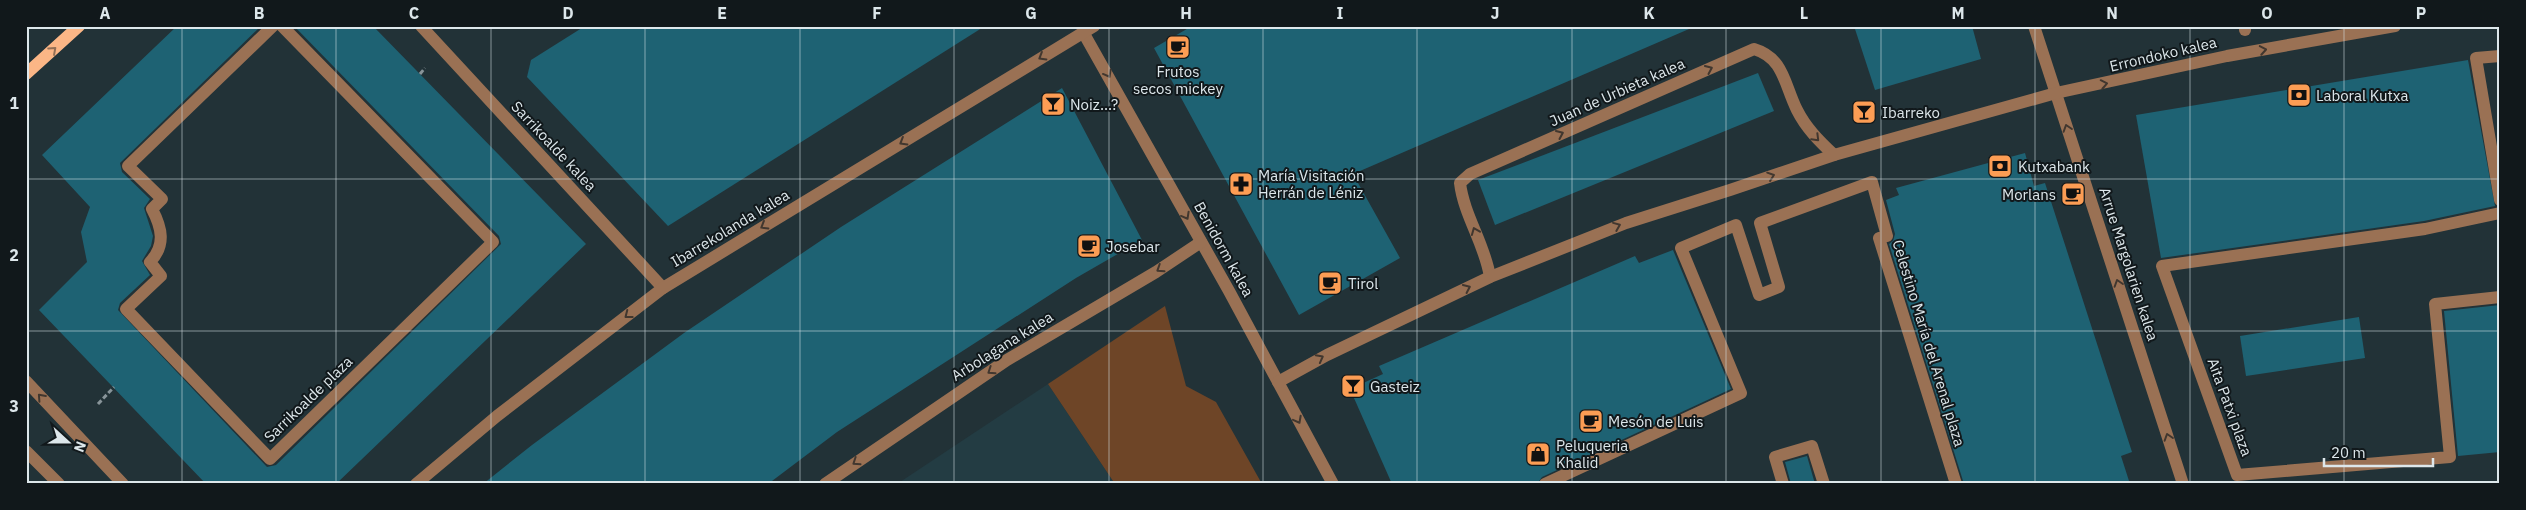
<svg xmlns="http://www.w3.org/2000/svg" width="2526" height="510" font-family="'IBM Plex Sans',sans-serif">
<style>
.built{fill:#233c43}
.green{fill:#6e4527}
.building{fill:#1e6273}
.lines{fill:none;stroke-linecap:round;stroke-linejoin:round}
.path{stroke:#889499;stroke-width:3;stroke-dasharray:5 2.5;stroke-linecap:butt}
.minor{stroke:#9a7154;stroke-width:12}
.major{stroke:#fbb686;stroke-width:12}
.oneway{stroke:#926f56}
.oneway2{stroke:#41372f}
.grid{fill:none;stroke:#dde7eb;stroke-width:1;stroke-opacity:0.55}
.labels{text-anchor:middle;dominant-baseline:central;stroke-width:4;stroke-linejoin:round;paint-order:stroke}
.street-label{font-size:15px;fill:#dde7eb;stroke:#11181b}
.poi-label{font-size:15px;fill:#dde7eb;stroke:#11181b;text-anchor:start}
.neatline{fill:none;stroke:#dde7eb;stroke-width:2}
.grid-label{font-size:16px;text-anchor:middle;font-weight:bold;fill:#dde7eb}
</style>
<rect width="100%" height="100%" fill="#223237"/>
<polygon class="built" points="1048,384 1115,484 897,484"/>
<polygon class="green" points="1165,306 1186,386 1216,402 1262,484 1115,484 1048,384"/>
<g class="building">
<polygon points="177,26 261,26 120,163 122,172 150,199 144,208 153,236 151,246 142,261 150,275 120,303 118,310 267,467 276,465 501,244 499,236 294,26 373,26 586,244 336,484 206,484 39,310 87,262 81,232 90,207 42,155"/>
<polygon points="585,26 985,26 668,226 527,77 531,60"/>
<polygon points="1192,26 1696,26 1353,174 1400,258 1299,315 1154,48"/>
<polygon points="1854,26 1972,26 1981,59 1875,90"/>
<polygon points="2468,60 2495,206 2424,221 2161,258 2136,115"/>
<polygon points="1758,73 1774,111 1495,225 1478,180"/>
<polygon points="1062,88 1142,240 1076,278 837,432 768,484 483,484 532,445 684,333 841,227"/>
<polygon points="2025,153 2034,186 2045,183 2132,452 2121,456 2130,484 1964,484 1889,244 1893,241 1895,234 1886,200 1899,195 1896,188"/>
<polygon points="1673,250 1731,389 1542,477 1537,484 1392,484 1350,389 1383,374 1379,366 1635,256 1639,263"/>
<polygon points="2500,305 2500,452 2458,456 2444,311"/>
<polygon points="2359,317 2365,358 2246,376 2240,336"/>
<polygon points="1807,456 1815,484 1791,484 1785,462"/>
</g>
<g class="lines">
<g class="path">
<polyline points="420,74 425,68"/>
<polyline points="98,404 114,387"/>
</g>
<g class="minor">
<path d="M273,26L128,166L162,199L152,209C162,228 166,245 150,262L161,276L126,309L270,459L493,242L282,26"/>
<polyline points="421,26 663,288"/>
<polyline points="2034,26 2183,484"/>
<polyline points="2245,26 2245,30"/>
<polyline points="1083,32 1229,291 1333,484"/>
<polyline points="2500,56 2476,58 2500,200"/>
<polyline points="2500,213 2425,229 2162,266 2237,475 2450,457 2435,304 2500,297"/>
<path d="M1490,277C1485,244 1464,216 1460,183L1470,174L1754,49C1784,58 1784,84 1797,110C1806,128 1819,141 1834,155"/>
<polyline points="26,381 123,484"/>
<polyline points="1278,382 1327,355 1490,277 1626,223 1730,190 1834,155 2056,93 2227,56 2395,26"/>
<polyline points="26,451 59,484"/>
<polyline points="416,484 497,416 663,288 1094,26"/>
<polyline points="825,484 1007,360 1156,272 1201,242"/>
<polyline points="1545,484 1741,393 1681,248 1736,225 1759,295 1779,287 1760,223 1872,182 1887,236 1879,238 1956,484"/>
<polyline points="1783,484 1775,457 1812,446 1824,484"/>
</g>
<polyline class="major" points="26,74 79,26"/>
</g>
<defs><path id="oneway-chevron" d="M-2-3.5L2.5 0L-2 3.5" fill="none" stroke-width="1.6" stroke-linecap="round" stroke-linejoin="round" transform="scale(1.25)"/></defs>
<use class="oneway" href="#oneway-chevron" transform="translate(53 50) rotate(-42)"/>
<g class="oneway2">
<use href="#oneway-chevron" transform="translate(2263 50) rotate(-10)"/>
<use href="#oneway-chevron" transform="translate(1042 57) rotate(149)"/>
<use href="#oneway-chevron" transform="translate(1709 69) rotate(-24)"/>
<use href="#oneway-chevron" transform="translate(1108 74) rotate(61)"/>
<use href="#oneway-chevron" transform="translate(2104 84) rotate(-11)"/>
<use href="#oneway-chevron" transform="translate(2067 128) rotate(-108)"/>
<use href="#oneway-chevron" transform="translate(1560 134) rotate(-24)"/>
<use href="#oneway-chevron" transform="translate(1816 138) rotate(45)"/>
<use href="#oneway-chevron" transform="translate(903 142) rotate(149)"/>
<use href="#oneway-chevron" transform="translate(1771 176) rotate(-19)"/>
<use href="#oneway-chevron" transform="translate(1186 216) rotate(61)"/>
<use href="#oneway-chevron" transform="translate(764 226) rotate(149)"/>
<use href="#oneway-chevron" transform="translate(1617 226) rotate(-22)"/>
<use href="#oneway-chevron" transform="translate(1475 231) rotate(-112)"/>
<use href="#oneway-chevron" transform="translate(1160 269) rotate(147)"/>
<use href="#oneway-chevron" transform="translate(2118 283) rotate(-108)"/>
<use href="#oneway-chevron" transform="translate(1467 288) rotate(-25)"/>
<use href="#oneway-chevron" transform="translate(628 315) rotate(142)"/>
<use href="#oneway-chevron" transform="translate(1320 358) rotate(-28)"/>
<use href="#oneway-chevron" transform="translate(991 371) rotate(146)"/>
<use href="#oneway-chevron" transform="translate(41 397) rotate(-132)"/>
<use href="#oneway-chevron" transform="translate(1298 420) rotate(62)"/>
<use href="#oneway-chevron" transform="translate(2168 437) rotate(-108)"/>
<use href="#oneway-chevron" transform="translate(856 462) rotate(146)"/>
</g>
<path class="grid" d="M182,26V484M336,26V484M491,26V484M645,26V484M800,26V484M954,26V484M1109,26V484M1263,26V484M1417,26V484M1572,26V484M1726,26V484M1881,26V484M2035,26V484M2190,26V484M2344,26V484M26,179H2500M26,331H2500"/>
<defs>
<g id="cafe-square" transform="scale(1.25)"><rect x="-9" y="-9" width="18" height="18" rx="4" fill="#fc9d54" stroke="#11181b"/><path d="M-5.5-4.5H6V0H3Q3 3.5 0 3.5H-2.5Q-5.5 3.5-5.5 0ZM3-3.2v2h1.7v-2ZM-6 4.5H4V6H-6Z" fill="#111"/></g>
<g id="bank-square" transform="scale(1.25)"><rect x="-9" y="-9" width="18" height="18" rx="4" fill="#fc9d54" stroke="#11181b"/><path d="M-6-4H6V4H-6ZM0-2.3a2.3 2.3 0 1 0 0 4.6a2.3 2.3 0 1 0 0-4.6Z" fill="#111"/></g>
<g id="bar-square" transform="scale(1.25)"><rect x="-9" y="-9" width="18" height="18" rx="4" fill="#fc9d54" stroke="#11181b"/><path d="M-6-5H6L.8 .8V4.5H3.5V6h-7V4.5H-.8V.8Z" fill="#111"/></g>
<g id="pharmacy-square" transform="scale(1.25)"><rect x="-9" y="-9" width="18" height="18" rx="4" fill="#fc9d54" stroke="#11181b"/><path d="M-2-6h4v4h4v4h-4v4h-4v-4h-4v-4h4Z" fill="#111"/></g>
<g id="shop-square" transform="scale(1.25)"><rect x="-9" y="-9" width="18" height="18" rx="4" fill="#fc9d54" stroke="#11181b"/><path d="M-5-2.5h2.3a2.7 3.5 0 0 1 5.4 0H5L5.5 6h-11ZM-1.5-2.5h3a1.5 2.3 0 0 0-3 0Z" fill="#111"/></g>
</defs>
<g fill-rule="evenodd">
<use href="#cafe-square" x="1178" y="47"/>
<use href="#bank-square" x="2299" y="95"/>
<use href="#bar-square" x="1053" y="104"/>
<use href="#bar-square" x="1864" y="112"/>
<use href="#bank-square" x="2000" y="166"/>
<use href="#pharmacy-square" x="1241" y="184"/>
<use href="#cafe-square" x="2073" y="194"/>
<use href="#cafe-square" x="1089" y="246"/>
<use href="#cafe-square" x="1330" y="283"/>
<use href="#bar-square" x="1353" y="386"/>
<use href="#cafe-square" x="1591" y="421"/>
<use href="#shop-square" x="1538" y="454"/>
</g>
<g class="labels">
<g class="street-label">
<text transform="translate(2163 54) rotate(-13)">Errondoko kalea</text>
<text transform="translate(1617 92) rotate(-24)">Juan de Urbieta kalea</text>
<text transform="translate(554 146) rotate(47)">Sarrikoalde kalea</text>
<text transform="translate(730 228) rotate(-31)">Ibarrekolanda kalea</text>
<text transform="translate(1224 249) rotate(61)">Benidorm kalea</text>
<text transform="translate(2129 264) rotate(72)">Arrue Margolarien kalea</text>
<text transform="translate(1929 343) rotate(73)">Celestino María del Arenal plaza</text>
<text transform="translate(1002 346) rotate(-32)">Arbolagana kalea</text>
<text transform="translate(308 399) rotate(-44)">Sarrikoalde plaza</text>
<text transform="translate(2230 407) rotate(70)">Aita Patxi plaza</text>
</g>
<g class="poi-label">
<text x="1178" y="71" text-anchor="middle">Frutos<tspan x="1178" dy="17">secos mickey</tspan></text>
<text x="2316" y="95">Laboral Kutxa</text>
<text x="1070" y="104">Noiz...?</text>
<text x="1882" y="112">Ibarreko</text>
<text x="2018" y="166">Kutxabank</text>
<text x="1258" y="175">María Visitación<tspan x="1258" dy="17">Herrán de Léniz</tspan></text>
<text x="2056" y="194" text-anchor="end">Morlans</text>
<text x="1106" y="246">Josebar</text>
<text x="1348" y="283">Tirol</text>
<text x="1370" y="386">Gasteiz</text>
<text x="1608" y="421">Mesón de Luis</text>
<text x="1556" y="445">Peluqueria<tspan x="1556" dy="17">Khalid</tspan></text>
</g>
</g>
<rect width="2526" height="510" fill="none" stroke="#11181b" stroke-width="55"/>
<g transform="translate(68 442) rotate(111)" stroke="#11181b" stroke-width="4" paint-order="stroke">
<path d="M0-4L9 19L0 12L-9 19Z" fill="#dde7eb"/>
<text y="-8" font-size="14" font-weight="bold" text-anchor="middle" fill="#dde7eb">N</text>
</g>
<path d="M2324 458v8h109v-8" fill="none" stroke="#dde7eb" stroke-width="2.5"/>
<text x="2331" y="458" font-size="15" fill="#dde7eb" stroke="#11181b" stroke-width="4" paint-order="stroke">20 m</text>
<rect x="28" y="28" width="2470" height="454" class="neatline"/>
<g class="grid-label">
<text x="105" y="19">A</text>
<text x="259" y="19">B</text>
<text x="414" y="19">C</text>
<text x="568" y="19">D</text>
<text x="722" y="19">E</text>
<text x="877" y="19">F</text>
<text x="1031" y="19">G</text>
<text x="1186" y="19">H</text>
<text x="1340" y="19">I</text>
<text x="1495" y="19">J</text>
<text x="1649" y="19">K</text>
<text x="1804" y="19">L</text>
<text x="1958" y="19">M</text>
<text x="2112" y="19">N</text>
<text x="2267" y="19">O</text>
<text x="2421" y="19">P</text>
<text x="14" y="109">1</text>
<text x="14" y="261">2</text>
<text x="14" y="412">3</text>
</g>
</svg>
